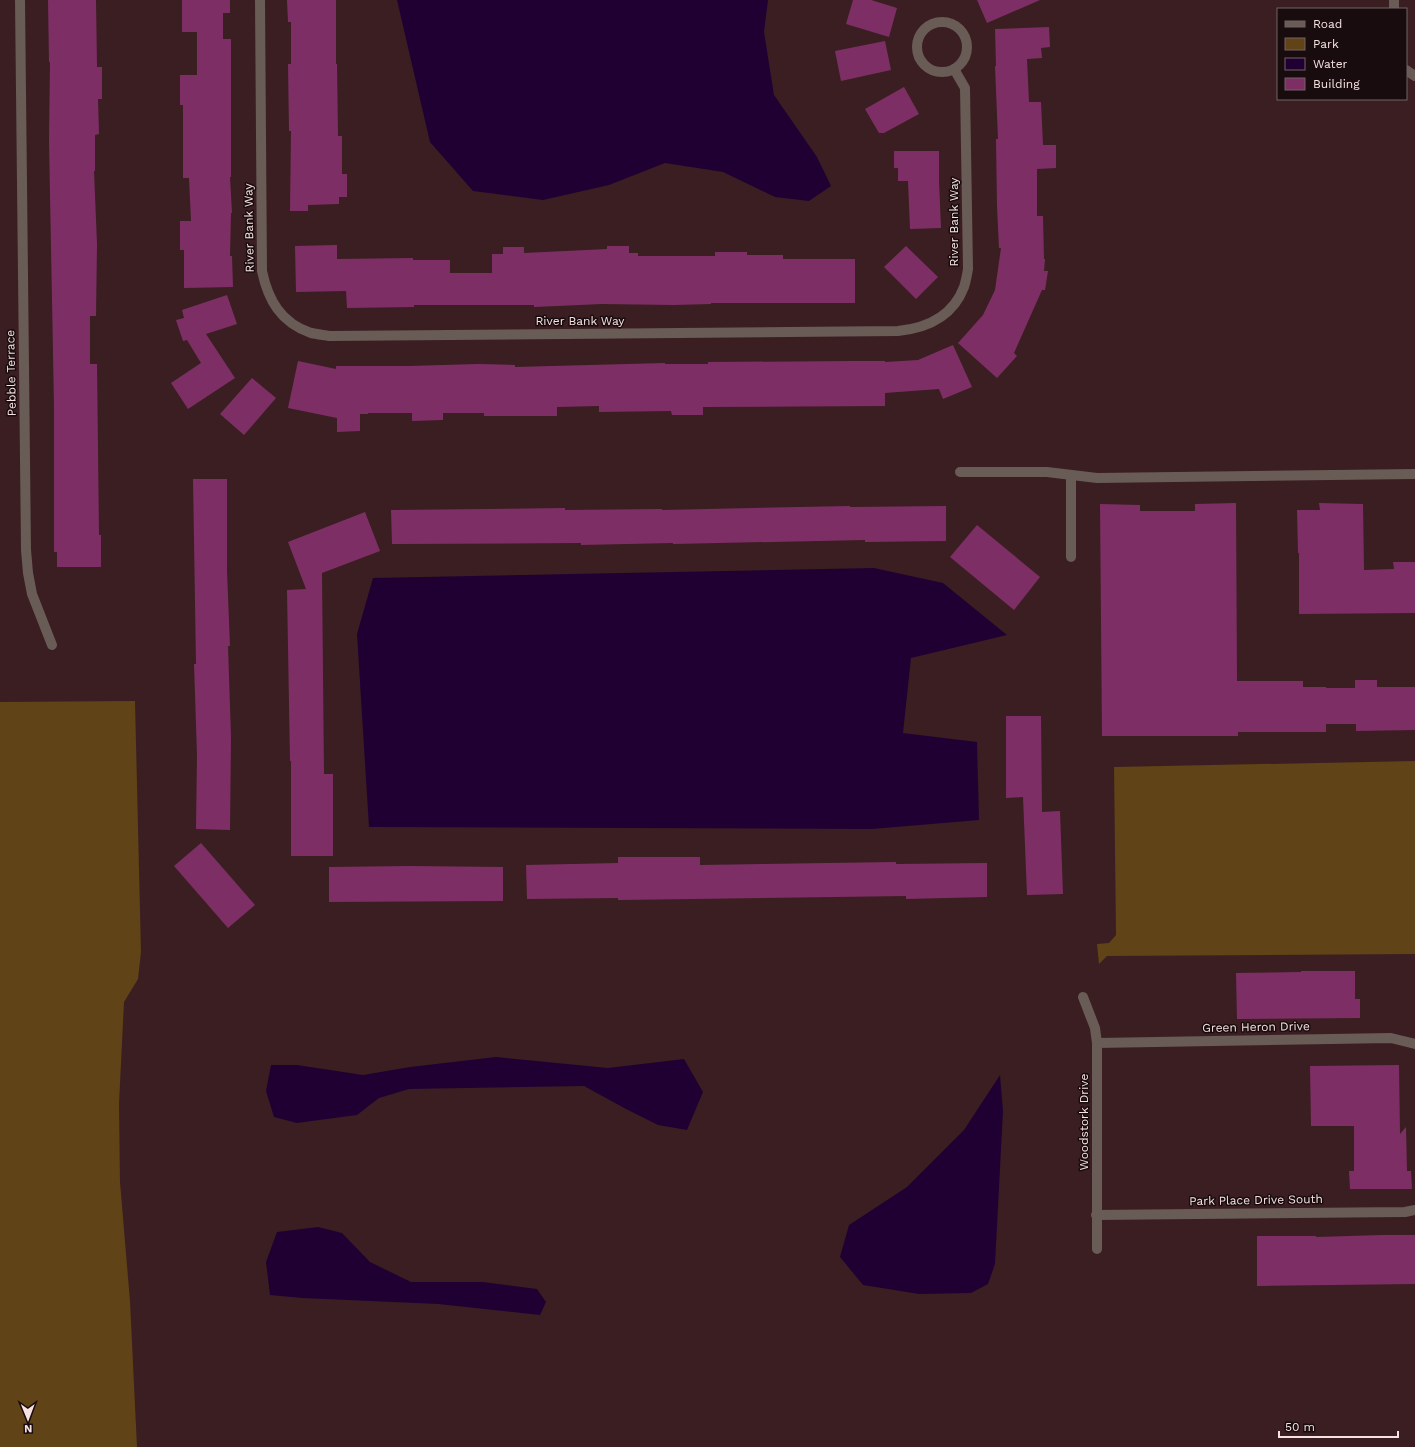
<svg xmlns="http://www.w3.org/2000/svg" width="1415" height="1447" font-family="'Work Sans',sans-serif">
<style>
.green{fill:#604316}
.water{fill:#200033}
.building{fill:#7d2f65}
.lines{fill:none;stroke-linecap:round;stroke-linejoin:round}
.minor{stroke:#695b55;stroke-width:10}
.labels{text-anchor:middle;dominant-baseline:central;stroke-width:3;stroke-linejoin:round;paint-order:stroke}
.street-label{font-size:12px;fill:#f7e2e3;stroke:#190c0e}
</style>
<rect width="100%" height="100%" fill="#3b1e21"/>
<g class="green">
<polygon points="135,701 141,952 138,979 124,1002 119,1104 120,1182 130,1301 137,1447 0,1447 0,702"/>
<polygon points="1415,761 1415,954 1107,956 1099,964 1097,944 1109,943 1116,935 1114,767"/>
</g>
<g class="water">
<polygon points="397,0 768,0 764,32 774,95 817,157 831,186 809,201 775,197 723,172 665,163 609,185 543,200 473,191 430,142"/>
<polygon points="874,568 943,583 1007,635 911,658 903,733 977,742 979,820 872,829 369,827 357,634 373,578"/>
<polygon points="496,1057 608,1068 684,1059 703,1092 687,1130 658,1125 626,1109 584,1086 409,1089 379,1098 357,1115 297,1123 274,1117 266,1091 271,1065 297,1065 363,1075 410,1067"/>
<polygon points="1000,1075 1003,1111 995,1264 988,1284 971,1293 919,1294 863,1285 840,1257 849,1225 907,1187 964,1130"/>
<polygon points="318,1227 342,1233 370,1262 411,1282 483,1282 537,1289 546,1302 540,1315 438,1304 302,1298 270,1295 266,1262 277,1232"/>
</g>
<g class="building">
<polygon points="48,0 96,0 97,67 102,67 102,99 98,99 99,134 95,135 95,171 94,171 97,244 96,316 90,316 90,364 97,364 99,535 101,535 101,567 57,567 57,552 54,552 54,405 49,141 50,62 49,62"/>
<polygon points="182,0 230,0 230,13 223,13 223,39 231,39 231,177 230,177 232,213 231,213 230,256 232,256 233,287 184,288 184,250 180,250 180,221 191,221 189,178 183,178 183,105 180,105 180,75 197,75 197,32 182,32"/>
<polygon points="287,0 336,0 336,64 337,64 338,136 342,136 342,174 347,174 347,197 339,197 339,204 308,205 308,211 290,211 291,131 289,131 288,64 291,64 291,22 288,22"/>
<polygon points="853,0 871,0 897,8 889,37 846,24"/>
<polygon points="977,0 1040,0 987,23"/>
<polygon points="1049,27 1050,47 1041,48 1042,58 1027,59 1029,102 1041,102 1043,145 1056,145 1056,168 1037,169 1037,216 1043,216 1044,259 1045,259 1044,271 1048,271 1045,290 1042,290 1014,353 1017,356 997,378 958,343 983,315 995,290 1001,248 999,248 997,206 996,139 998,139 995,66 996,66 995,29"/>
<polygon points="885,41 891,70 841,81 835,51"/>
<polygon points="904,87 919,114 884,133 879,133 865,109"/>
<polygon points="894,151 939,151 939,181 941,228 910,229 908,181 898,181 898,168 894,168"/>
<polygon points="337,245 337,259 413,258 413,260 450,260 450,273 492,273 492,254 503,254 503,247 524,247 524,253 607,249 607,246 629,246 629,253 638,253 638,256 715,256 715,252 747,252 747,255 783,255 783,259 855,259 855,303 711,303 711,304 674,305 602,304 534,307 534,305 414,305 414,307 347,308 346,291 296,292 295,246"/>
<polygon points="906,246 938,277 916,299 884,267"/>
<polygon points="227,295 237,324 206,334 235,378 188,409 171,383 201,363 187,340 183,341 176,320 184,318 182,310"/>
<polygon points="953,345 972,387 943,399 939,389 885,393 885,406 703,407 703,415 672,415 671,411 599,412 599,406 557,407 557,416 484,416 484,413 443,413 443,420 412,421 412,413 368,413 368,414 360,414 360,431 337,432 337,418 288,408 298,361 336,369 336,366 408,366 478,364 515,365 515,367 665,363 665,364 708,364 708,362 853,361 885,361 885,362 918,360"/>
<polygon points="252,378 276,398 244,435 220,414"/>
<polygon points="193,479 227,479 227,571 230,646 228,646 231,737 230,830 196,829 197,755 194,664 196,664"/>
<polygon points="1236,503 1237,681 1303,681 1303,687 1326,687 1326,688 1355,688 1355,680 1377,680 1377,687 1415,687 1415,730 1356,731 1356,724 1326,724 1326,732 1238,732 1238,736 1102,736 1100,504 1140,505 1140,511 1195,511 1195,504"/>
<polygon points="1319,503 1363,504 1364,570 1394,569 1393,562 1415,562 1415,613 1299,614 1299,553 1298,553 1297,510 1320,510"/>
<polygon points="850,506 850,507 946,506 946,541 865,542 865,540 673,544 673,543 581,545 581,543 392,544 391,510 565,508 565,510 662,509 662,510"/>
<polygon points="365,512 380,551 322,573 324,774 333,774 333,856 291,856 291,761 290,761 287,590 306,589 288,542"/>
<polygon points="977,525 1040,577 1014,610 950,557"/>
<polygon points="1006,716 1041,716 1042,812 1060,811 1063,894 1027,895 1023,797 1006,798"/>
<polygon points="201,843 255,905 228,928 174,866"/>
<polygon points="618,857 700,857 700,865 896,862 896,864 987,863 987,897 906,899 906,896 694,899 618,900 618,898 527,899 526,865 618,863"/>
<polygon points="410,866 503,867 503,901 329,902 329,867"/>
<polygon points="1301,971 1355,971 1355,999 1360,999 1360,1018 1237,1019 1236,973 1301,972"/>
<polygon points="1399,1065 1400,1134 1406,1127 1407,1171 1411,1171 1412,1189 1350,1189 1349,1171 1354,1171 1354,1126 1311,1126 1310,1066"/>
<polygon points="1383,1235 1415,1235 1415,1284 1257,1286 1257,1236 1316,1236 1316,1237"/>
</g>
<g class="lines">
<g class="minor">
<polyline points="20,0 26,550 28,573 32,594 52,645"/>
<path d="M260,0L262,271C268,300 281,323 311,333C316,334 323,335 329,336L898,331C928,328 953,316 964,287C966,281 967,275 968,269L965,88L954,69"/>
<polyline points="1394,0 1394,9"/>
<circle cx="942" cy="47" r="25"/>
<polyline points="1406,70 1415,76"/>
<polyline points="960,472 1047,472 1097,478 1415,474"/>
<polyline points="1071,475 1071,557"/>
<polyline points="1083,997 1095,1028 1097,1043 1097,1249"/>
<polyline points="1097,1043 1391,1038 1415,1044"/>
<polyline points="1096,1215 1405,1212 1415,1210"/>
</g>
</g>
<g class="labels">
<g class="street-label">
<text transform="translate(954 222) rotate(-90)">River Bank Way</text>
<text transform="translate(249 228) rotate(-91)">River Bank Way</text>
<text x="580" y="321">River Bank Way</text>
<text transform="translate(11 373) rotate(-91)">Pebble Terrace</text>
<text transform="translate(1256 1027) rotate(-1)">Green Heron Drive</text>
<text transform="translate(1084 1122) rotate(-90)">Woodstork Drive</text>
<text transform="translate(1256 1200) rotate(-1)">Park Place Drive South</text>
</g>
</g>
<rect x="1277" y="8" width="130" height="92" fill="#190c0e" stroke="#726263"/>
<rect x="1285" y="21" width="20" height="6" fill="#695b55" stroke="#726263"/>
<text x="1313" y="28" font-size="12" fill="#f7e2e3">Road</text>
<rect x="1285" y="38" width="20" height="12" fill="#604316" stroke="#726263"/>
<text x="1313" y="48" font-size="12" fill="#f7e2e3">Park</text>
<rect x="1285" y="58" width="20" height="12" fill="#200033" stroke="#726263"/>
<text x="1313" y="68" font-size="12" fill="#f7e2e3">Water</text>
<rect x="1285" y="78" width="20" height="12" fill="#7d2f65" stroke="#726263"/>
<text x="1313" y="88" font-size="12" fill="#f7e2e3">Building</text>
<g transform="translate(28 1419) rotate(179)" stroke="#190c0e" stroke-width="3" paint-order="stroke">
<path d="M0-3L7 15L0 10L-7 15Z" fill="#f7e2e3"/>
<text y="-6" font-size="11" font-weight="bold" text-anchor="middle" fill="#f7e2e3">N</text>
</g>
<path d="M1279 1431v6h119v-6" fill="none" stroke="#f7e2e3" stroke-width="2"/>
<text x="1285" y="1431" font-size="12" fill="#f7e2e3" stroke="#190c0e" stroke-width="3" paint-order="stroke">50 m</text>
</svg>
